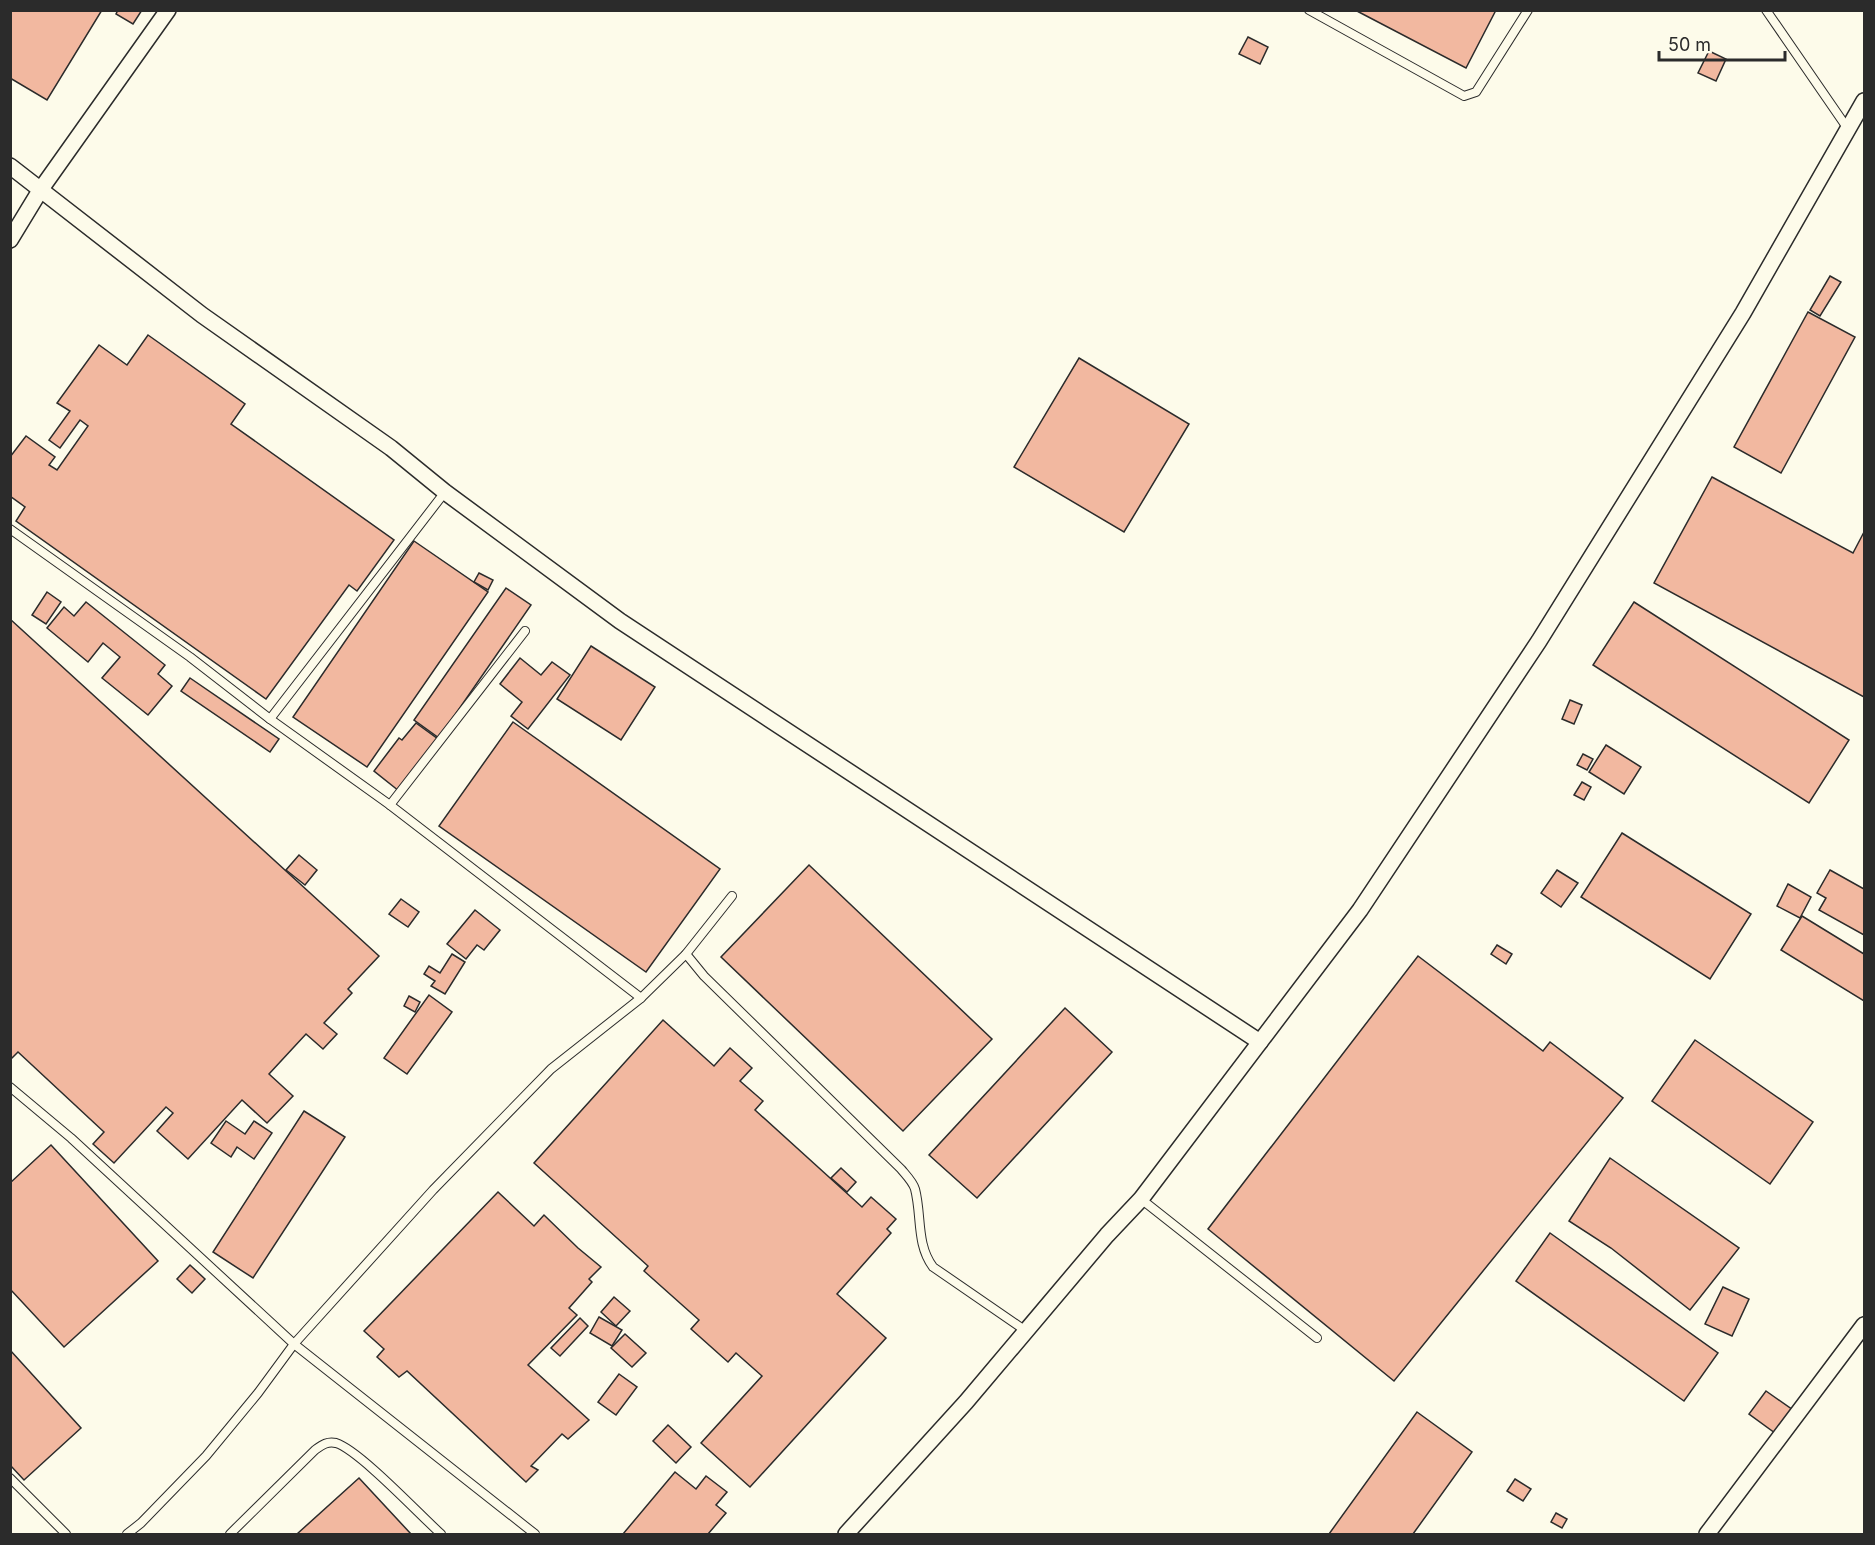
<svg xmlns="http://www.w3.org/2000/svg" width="1875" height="1545" font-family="Inter,sans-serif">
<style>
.building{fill:#f2b8a0;stroke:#2b2b2b;stroke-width:1.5}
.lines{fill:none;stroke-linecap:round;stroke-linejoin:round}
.service-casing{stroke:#2b2b2b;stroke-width:10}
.minor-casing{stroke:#2b2b2b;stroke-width:18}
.service{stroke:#fdfbea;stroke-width:8}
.minor{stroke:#fdfbea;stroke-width:15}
</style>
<rect width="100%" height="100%" fill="#fdfbea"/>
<g class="building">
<polygon points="10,10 102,10 47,100 10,78"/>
<polygon points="118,10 142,10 133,24 116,14"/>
<polygon points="1355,10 1496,10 1466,68"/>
<polygon points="1248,37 1268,47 1260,64 1239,54"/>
<polygon points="1709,51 1726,59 1716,81 1698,73"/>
<polygon points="1830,276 1841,282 1820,316 1810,310"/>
<polygon points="1808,312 1855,337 1781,473 1734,447"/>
<polygon points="148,335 245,404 231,424 394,540 357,591 349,585 266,699 16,521 25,507 10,496 10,457 26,436 55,457 49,465 57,470 88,426 80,420 60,448 49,440 70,411 57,403 99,345 127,365"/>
<polygon points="1079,358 1189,424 1124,532 1014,467"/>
<polygon points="1712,477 1853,553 1864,532 1864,697 1654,583"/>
<polygon points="414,541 488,592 367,767 293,717"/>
<polygon points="479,573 493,580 488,590 474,582"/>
<polygon points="506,588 531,605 439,738 414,720"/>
<polygon points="47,592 61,602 46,624 32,615"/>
<polygon points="86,602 165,665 158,674 172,686 148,715 102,678 120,657 103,643 88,662 47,628 64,607 74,616"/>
<polygon points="1634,602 1849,740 1809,803 1593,665"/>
<polygon points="10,619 379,956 348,989 352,993 324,1023 337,1034 323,1049 306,1034 269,1074 293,1096 267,1123 242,1100 188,1159 157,1131 173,1113 166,1107 114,1163 93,1144 104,1132 18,1052 10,1060"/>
<polygon points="591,646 655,687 621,740 557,699"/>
<polygon points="520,658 541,675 552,662 570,675 528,729 511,716 522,702 500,684"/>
<polygon points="190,678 279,739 270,752 181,691"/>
<polygon points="1570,700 1582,705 1574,724 1562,719"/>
<polygon points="513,722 720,869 646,972 439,826"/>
<polygon points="416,723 438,739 399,791 374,771 399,738 402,740"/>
<polygon points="1606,745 1641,767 1624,794 1589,772"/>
<polygon points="1583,754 1593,759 1587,770 1577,765"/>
<polygon points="1582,782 1591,787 1584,800 1574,795"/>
<polygon points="1622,833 1751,914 1710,979 1581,897"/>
<polygon points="299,855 317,870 305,885 286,870"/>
<polygon points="809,865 992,1039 903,1131 721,957"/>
<polygon points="1557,870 1578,883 1561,907 1541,893"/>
<polygon points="1830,870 1864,889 1864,935 1819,910 1826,898 1817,893"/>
<polygon points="1788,884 1811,897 1800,918 1777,906"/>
<polygon points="401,899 419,912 408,927 389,914"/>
<polygon points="475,910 500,930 484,950 477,945 466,959 447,944"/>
<polygon points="1802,916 1864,954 1864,1001 1781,950"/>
<polygon points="1497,945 1512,954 1506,964 1491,954"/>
<polygon points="452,954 465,962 445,994 431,986 435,981 424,974 429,966 440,973"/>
<polygon points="1418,956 1543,1051 1550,1042 1623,1098 1394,1381 1208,1229"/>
<polygon points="429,995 452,1012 407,1074 384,1058"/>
<polygon points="409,996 420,1002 415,1012 404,1006"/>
<polygon points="1065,1008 1112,1052 977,1198 929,1155"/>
<polygon points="663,1020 714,1066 730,1048 752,1068 740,1081 763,1101 755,1110 862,1207 871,1197 896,1219 887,1229 891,1233 837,1294 886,1338 750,1487 701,1443 762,1376 736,1353 728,1362 691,1329 699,1320 644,1271 648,1266 534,1163"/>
<polygon points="1695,1040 1813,1122 1770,1184 1652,1101"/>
<polygon points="304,1111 345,1137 253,1278 213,1252"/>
<polygon points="226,1121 245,1134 254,1121 272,1133 254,1159 237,1147 231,1157 211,1143"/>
<polygon points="51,1145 158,1261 64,1347 10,1289 10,1183"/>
<polygon points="1610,1158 1739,1248 1690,1310 1611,1248 1569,1221"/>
<polygon points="841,1168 856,1182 847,1192 831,1178"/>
<polygon points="498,1192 534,1226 544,1215 578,1248 601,1267 589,1279 592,1282 569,1308 577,1315 528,1365 589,1420 568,1439 562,1434 531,1466 538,1470 526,1482 407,1371 399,1377 377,1357 384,1349 364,1331"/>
<polygon points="1550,1233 1718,1353 1684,1401 1516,1281"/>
<polygon points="190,1265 205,1279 192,1293 177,1279"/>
<polygon points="1723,1287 1749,1299 1732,1336 1705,1324"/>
<polygon points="614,1297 630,1311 616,1326 601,1312"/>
<polygon points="599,1317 622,1330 612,1346 590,1333"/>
<polygon points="580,1318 588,1326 560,1356 551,1348"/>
<polygon points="625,1334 646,1353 632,1367 611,1348"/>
<polygon points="10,1350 81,1428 24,1480 10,1465"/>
<polygon points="619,1374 637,1387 616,1415 598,1402"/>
<polygon points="1766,1391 1793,1410 1775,1433 1749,1414"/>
<polygon points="1417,1412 1472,1452 1413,1534 1329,1534"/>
<polygon points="668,1425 691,1447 676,1463 653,1441"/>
<polygon points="675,1472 696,1489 706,1476 727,1492 716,1505 726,1513 708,1534 623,1534"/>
<polygon points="359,1478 411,1534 297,1534"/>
<polygon points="1515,1479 1531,1489 1523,1501 1507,1491"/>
<polygon points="1556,1513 1567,1519 1562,1528 1551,1522"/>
</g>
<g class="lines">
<g class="service-casing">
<g id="service">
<polyline points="1309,10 1464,96 1476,92 1528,10"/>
<polyline points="1766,10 1848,129"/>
<polyline points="10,529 190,657 270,719 390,805 641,998"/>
<polyline points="270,719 445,492"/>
<polyline points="390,805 525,631"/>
<path d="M686,954L704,976L901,1169C906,1175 913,1182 915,1189C922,1216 916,1244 933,1267L1026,1331"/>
<polyline points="10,1087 71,1138 294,1344 535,1534"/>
<polyline points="1141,1199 1317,1338"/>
<polyline points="10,1478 66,1534"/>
<polyline points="127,1534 141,1523 206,1456 258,1393 294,1344 433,1190 551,1069 641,998 686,954 732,896"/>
<path d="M230,1534L315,1450C322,1445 327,1441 336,1443C359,1450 420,1515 441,1534"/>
</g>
</g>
<g class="minor-casing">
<g id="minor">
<polyline points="10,166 202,315 391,448 445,492 620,621 1260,1042"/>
<polyline points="10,240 41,189 168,10"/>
<polyline points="846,1534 966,1402 1107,1235 1141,1199 1360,910 1539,641 1743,313 1864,101"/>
<polyline points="1707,1534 1864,1325"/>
</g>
</g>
<use href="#service" class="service"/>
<use href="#minor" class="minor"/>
</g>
<rect width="1875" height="1545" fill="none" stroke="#2b2b2b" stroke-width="24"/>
<path d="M1659 51v9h126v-9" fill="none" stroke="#2b2b2b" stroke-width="3"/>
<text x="1668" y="51" font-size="18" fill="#2b2b2b" stroke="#fdfbea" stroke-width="4.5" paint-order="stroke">50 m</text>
</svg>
